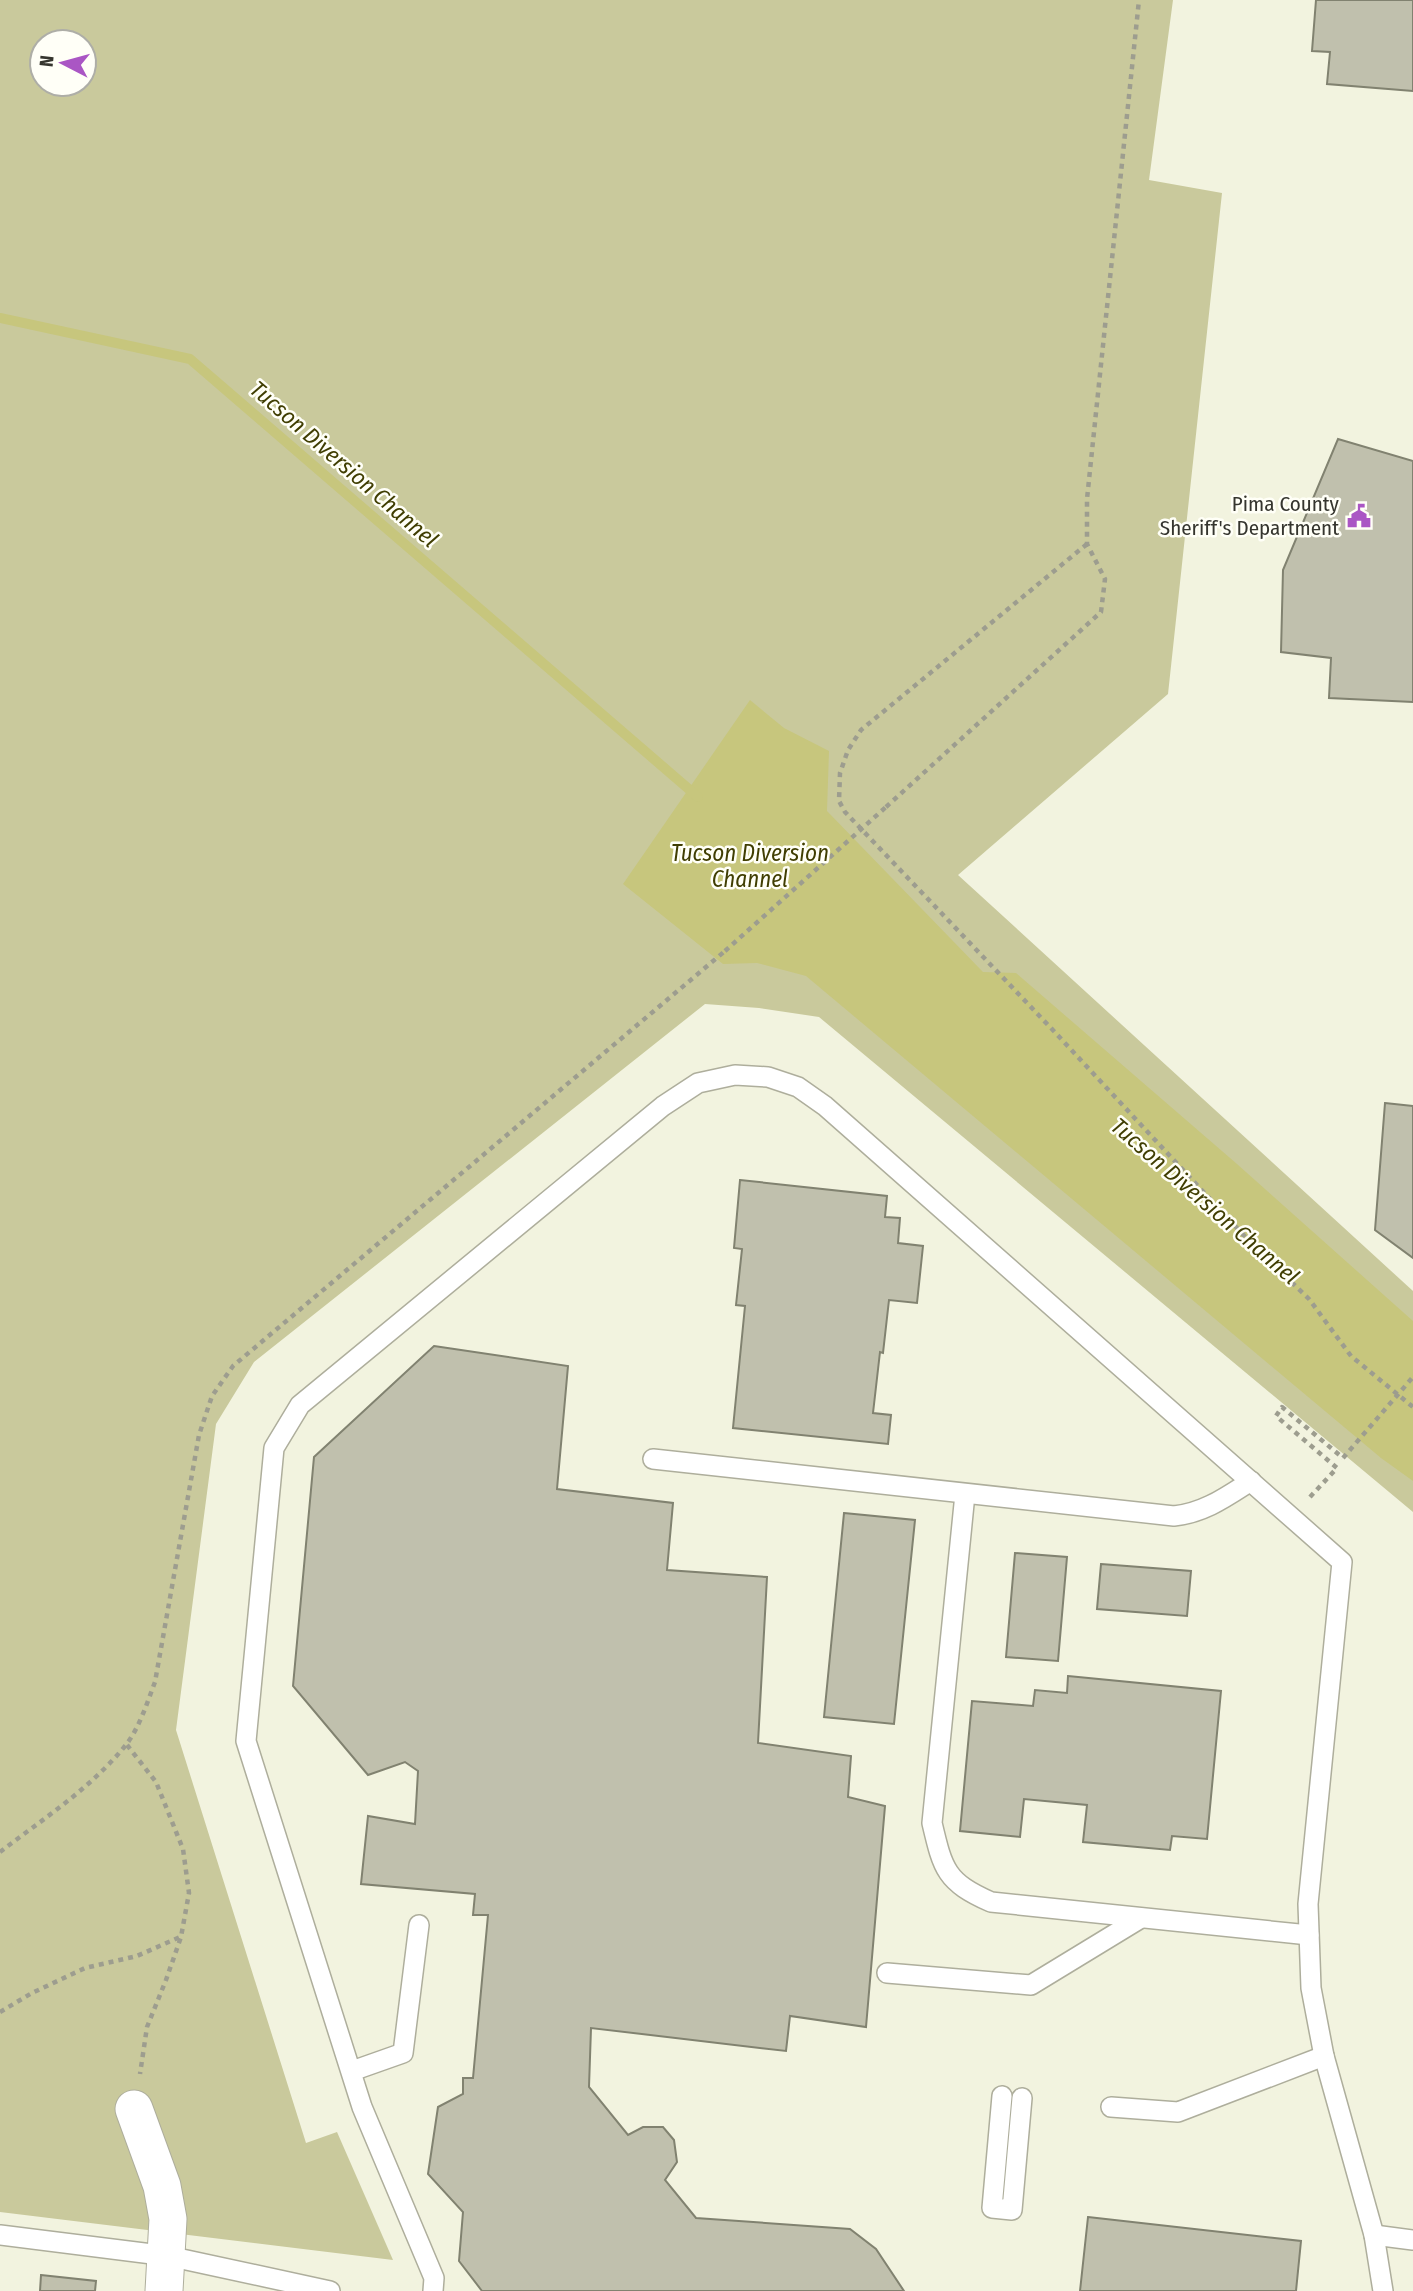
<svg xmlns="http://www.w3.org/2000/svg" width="1413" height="2291" font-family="'Fira Sans Condensed',sans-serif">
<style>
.green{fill:#c9c99c;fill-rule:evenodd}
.water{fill:#c7c67d}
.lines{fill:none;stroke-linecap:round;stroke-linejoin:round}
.stream{stroke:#c7c67d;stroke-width:10}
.building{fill:#c0c0ad;stroke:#818270;stroke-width:2}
.service-casing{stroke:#aeae9c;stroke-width:22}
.minor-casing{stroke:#aeae9c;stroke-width:39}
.path{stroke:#9d9d8f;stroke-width:4.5;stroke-dasharray:5 5;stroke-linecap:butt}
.service{stroke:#fff;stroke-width:19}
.minor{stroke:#fff;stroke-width:37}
.path-bridge{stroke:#9d9d8f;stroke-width:4.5;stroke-dasharray:5 5;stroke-linecap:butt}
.labels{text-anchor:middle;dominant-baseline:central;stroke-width:5;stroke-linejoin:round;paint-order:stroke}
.poi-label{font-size:21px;fill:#35352e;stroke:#fffff7;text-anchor:end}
.water-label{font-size:23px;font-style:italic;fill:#403e02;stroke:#fffff7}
</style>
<rect width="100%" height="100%" fill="#f2f3df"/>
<path class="green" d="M0,0H1173L1149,180L1222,193L1168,694L958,875L1413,1291V1512L819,1017L759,1008L705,1004L254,1362L216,1424L176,1730L306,2143L337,2132L393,2260L0,2212ZM42,42H84V84H42Z"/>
<polygon class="water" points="750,700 784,728 829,751 827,811 983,972 1016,973 1237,1164 1413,1321 1413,1481 1381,1458 806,976 757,963 723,964 623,884"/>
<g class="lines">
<polyline class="stream" points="0,318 190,359 698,797"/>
</g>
<g class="building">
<polygon points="1316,0 1413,0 1413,91 1327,84 1330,52 1312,51"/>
<polygon points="1338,439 1413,461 1413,702 1329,698 1331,658 1281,652 1283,570"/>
<polygon points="1385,1103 1413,1106 1413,1258 1375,1230"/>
<polygon points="740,1180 887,1196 885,1217 900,1218 898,1243 923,1246 917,1303 889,1300 883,1353 880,1352 873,1413 891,1415 888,1444 733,1428 745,1306 736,1305 742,1249 734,1248"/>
<polygon points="434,1346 568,1366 557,1489 673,1503 667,1570 767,1577 758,1743 851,1756 848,1797 885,1806 866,2027 790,2016 786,2051 591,2028 589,2087 628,2135 643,2127 663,2127 674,2140 677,2162 665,2180 696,2218 850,2229 876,2249 904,2291 482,2291 459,2261 463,2212 428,2174 438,2107 463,2094 463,2078 473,2078 488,1915 473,1915 475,1894 361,1884 368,1816 415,1824 418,1771 405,1762 368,1775 293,1686 314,1457"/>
<polygon points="844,1513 915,1520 894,1724 824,1717"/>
<polygon points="1015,1553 1067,1557 1058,1661 1006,1657"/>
<polygon points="1101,1564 1191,1571 1187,1616 1097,1609"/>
<polygon points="1068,1676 1221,1691 1207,1839 1172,1836 1170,1850 1083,1842 1087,1805 1024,1799 1020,1837 960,1831 972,1701 1033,1706 1035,1690 1067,1693"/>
<polygon points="1088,2217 1301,2241 1296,2291 1080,2291"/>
<polygon points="41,2275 96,2281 95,2291 40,2291"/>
</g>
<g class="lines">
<g class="service-casing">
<g id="service">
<path d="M653,1459L1174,1516C1204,1513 1226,1497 1251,1481"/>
<path d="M965,1494L932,1823C943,1870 946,1882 991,1902L1309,1935"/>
<polyline points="887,1973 1031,1985 1141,1918"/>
<polyline points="352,2071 403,2053 419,1925"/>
<polyline points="1002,2096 992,2208 1012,2210 1022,2098"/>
<polyline points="1111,2107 1178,2112 1324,2056"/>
<polyline points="0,2235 168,2256 330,2291"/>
<polyline points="1374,2235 1413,2240"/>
<polyline points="433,2291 434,2278 362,2107 246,1741 274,1448 300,1405 663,1106 698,1083 735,1075 768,1077 798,1087 825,1106 1342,1562 1308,1904 1311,1988 1324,2056 1374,2235 1383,2291"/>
</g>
</g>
<g class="minor-casing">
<polyline id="minor" points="134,2109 162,2186 168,2219 164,2291"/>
</g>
<g class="path">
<polyline points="1087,544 861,730 848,750 840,773 839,801 845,812 1050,1027 1250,1242 1309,1299 1351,1356 1413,1407"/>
<polyline points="886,807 1101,612 1105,579 1087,544 1087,499 1139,0"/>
<polyline points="1310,1497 1337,1468 1276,1416 1282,1407 1343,1458"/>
<polyline points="127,1745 156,1782 183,1849 189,1893 181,1937 166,1980 147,2027 140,2074"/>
<path d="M0,1852C43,1819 91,1788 125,1746C139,1729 147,1703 155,1682L199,1435L212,1396L233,1366L725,951"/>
<polyline points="0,2012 32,1993 85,1968 137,1956 180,1937"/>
</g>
<use href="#service" class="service"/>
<use href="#minor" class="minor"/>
<g class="path-bridge">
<polyline points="725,951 886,807"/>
<polyline points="1343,1458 1413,1377"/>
</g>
</g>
<defs>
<g id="civic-bare" transform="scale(1.89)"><path d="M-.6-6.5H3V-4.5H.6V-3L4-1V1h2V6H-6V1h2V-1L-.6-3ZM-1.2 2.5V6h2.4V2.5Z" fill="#aa56c4" stroke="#fffff7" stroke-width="2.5" paint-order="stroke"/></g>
</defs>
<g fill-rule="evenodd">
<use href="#civic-bare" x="1359" y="516"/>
</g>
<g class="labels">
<g class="poi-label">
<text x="1339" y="504">Pima County<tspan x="1339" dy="24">Sheriff's Department</tspan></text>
</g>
<g class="water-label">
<text transform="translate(344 464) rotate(41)">Tucson Diversion Channel</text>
<text x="750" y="853">Tucson Diversion<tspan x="750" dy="26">Channel</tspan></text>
<text transform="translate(1205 1201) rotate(41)">Tucson Diversion Channel</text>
</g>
</g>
<g transform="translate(63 63) rotate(276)"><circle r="33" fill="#fffff7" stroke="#aeaea7" stroke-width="2"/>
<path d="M0-5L12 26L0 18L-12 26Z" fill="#aa56c4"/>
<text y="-10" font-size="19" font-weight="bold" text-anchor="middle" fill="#35352e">N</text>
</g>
</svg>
